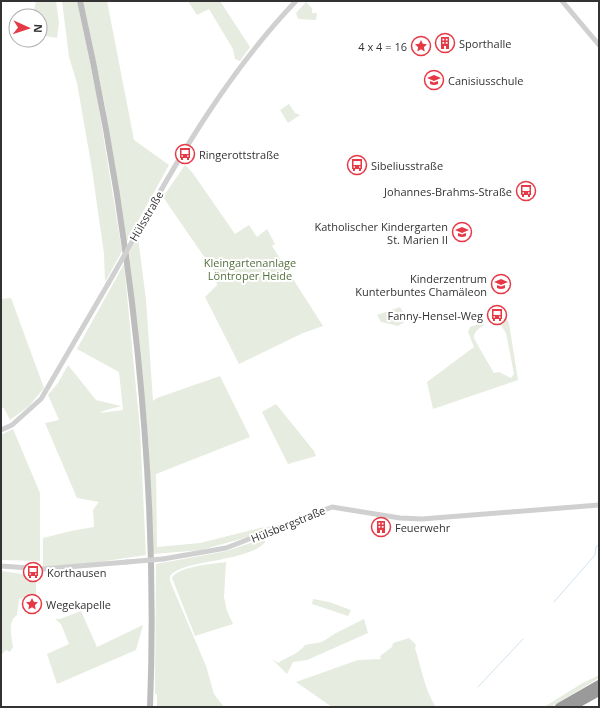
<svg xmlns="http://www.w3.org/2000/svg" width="600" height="708" font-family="'Open Sans',sans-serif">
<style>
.green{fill:#e6ecdf}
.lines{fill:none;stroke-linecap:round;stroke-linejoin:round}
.stream{stroke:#cfe2ee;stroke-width:1}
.tertiary{stroke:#d0d0d0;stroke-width:5}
.secondary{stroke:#bdbdbd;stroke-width:6}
.motorway{stroke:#9a9a9a;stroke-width:8}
.tertiary-bridge{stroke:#d0d0d0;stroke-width:5}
.labels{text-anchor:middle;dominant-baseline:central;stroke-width:4;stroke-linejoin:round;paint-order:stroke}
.poi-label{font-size:11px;fill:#333;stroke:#fff;text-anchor:start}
.street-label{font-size:11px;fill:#333;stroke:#fff}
.park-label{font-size:11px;fill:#56703f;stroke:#fff}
</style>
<rect width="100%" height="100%" fill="#fff"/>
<g class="green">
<polygon points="36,1 56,1 59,22 57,38 40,35 40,16 24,16 28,10 34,10"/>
<polygon points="62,1 77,1 97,97 122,251 105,282 104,254 92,169 77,83 69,57"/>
<polygon points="83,1 107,1 134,140 169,165 127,241 105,106"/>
<polygon points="188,1 220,1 250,47 240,61 235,59 233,49 209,9 197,15"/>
<polygon points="306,2 312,8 312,13 317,13 316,20 298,19 296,13"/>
<polygon points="289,104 295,113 300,115 288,123 280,110"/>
<polygon points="185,165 192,172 235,234 249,225 257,237 267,229 275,244 272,246 323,326 303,333 239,364 205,297 217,285 214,271 163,197"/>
<polygon points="138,237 146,300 153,401 157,398 220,376 250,437 156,474 157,547 200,543 260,528 274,526 248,537 201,550 153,554 148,435 129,253"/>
<polygon points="124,264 140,429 146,555 65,567 43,569 43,538 71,531 94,527 93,510 99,502 77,498 45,423 59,420 48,395 58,383 68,365 96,400 121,406 103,411 100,413 123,410 119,372 77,349"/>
<polygon points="11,298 44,388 29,406 10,420 4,408 1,407 1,299"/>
<polygon points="400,307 408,320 398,326 381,322 377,315"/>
<path d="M495,317L506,318L509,323L518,380L433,409L427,382L474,347L468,332L470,327L478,324L481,320L484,325C480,328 474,331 474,337C474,340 492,369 494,373L499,372L511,378L514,374L506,333Z"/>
<polygon points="276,404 314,451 316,456 288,464 262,412"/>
<polygon points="13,429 40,493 40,561 1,560 1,435"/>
<path d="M265,538V542C248,563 183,559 170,576V581L206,666L214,694L224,707L215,706V707H157V695L155,693L156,564L227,551Z"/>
<path d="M226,562L224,597L227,611L233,624L195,636L172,578C178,566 213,564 226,562Z"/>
<path d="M1,571L36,576V595L19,599L17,615C7,622 12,637 13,647L10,652L6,650L1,655Z"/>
<polygon points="313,599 329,602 351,610 348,616 312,604"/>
<polygon points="81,611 97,647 143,625 136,650 57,684 47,654 69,644 61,624 55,619 60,619"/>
<path d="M364,619L368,633L307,660L293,662L287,674L272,659L278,663C287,657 300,653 305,645L322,642L336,633Z"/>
<path d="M409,638L416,645L415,648C421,667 425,691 436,707H332L296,682L358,660L381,659L380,656L392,647L393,643Z"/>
<polygon points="599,675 599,678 551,707 544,707 581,684"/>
</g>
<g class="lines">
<g class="stream">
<polyline points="554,602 595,555 596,547 599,544"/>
<polyline points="478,687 523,639"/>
</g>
<g class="tertiary">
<polyline points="562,1 599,45"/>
<path d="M137,233C182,151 231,69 296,1"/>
<polyline points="1,430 12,425 41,399 108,284"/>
<polyline points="163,559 226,548 332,507 400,518 422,519 599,505"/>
<polyline points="1,566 43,569 127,562"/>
</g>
<path class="secondary" d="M80,1C131,228 159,474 150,707"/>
<g class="motorway">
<polyline points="559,707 599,684"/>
<polyline points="572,707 599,692"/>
</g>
<g class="tertiary-bridge">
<polyline points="108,284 137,233"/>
<polyline points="127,562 163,559"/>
</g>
</g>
<defs>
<g id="building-ring" transform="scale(1)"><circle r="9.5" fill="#fff" stroke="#e63946" stroke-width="1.5"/><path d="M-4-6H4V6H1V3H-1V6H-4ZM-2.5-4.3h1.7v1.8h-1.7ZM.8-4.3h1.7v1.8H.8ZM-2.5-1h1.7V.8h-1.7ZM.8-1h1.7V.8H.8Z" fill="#e63946"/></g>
<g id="sight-ring" transform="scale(1)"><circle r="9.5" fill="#fff" stroke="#e63946" stroke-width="1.5"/><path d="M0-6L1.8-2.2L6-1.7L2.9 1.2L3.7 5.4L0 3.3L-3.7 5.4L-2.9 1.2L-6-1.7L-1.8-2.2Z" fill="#e63946"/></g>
<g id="school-ring" transform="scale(1)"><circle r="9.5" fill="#fff" stroke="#e63946" stroke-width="1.5"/><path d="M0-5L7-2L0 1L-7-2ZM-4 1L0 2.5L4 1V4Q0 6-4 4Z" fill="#e63946"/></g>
<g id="bus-ring" transform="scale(1)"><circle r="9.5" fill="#fff" stroke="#e63946" stroke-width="1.5"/><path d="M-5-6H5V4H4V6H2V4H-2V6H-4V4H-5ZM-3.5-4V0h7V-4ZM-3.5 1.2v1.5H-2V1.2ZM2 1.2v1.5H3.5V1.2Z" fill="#e63946"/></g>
</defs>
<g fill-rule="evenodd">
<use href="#building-ring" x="445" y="43"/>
<use href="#sight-ring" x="421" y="46"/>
<use href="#school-ring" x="434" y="80"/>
<use href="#bus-ring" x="185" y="154"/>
<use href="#bus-ring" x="357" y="165"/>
<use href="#bus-ring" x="526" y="191"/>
<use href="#school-ring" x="462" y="232"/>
<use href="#school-ring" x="501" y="284"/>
<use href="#bus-ring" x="497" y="315"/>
<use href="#building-ring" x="381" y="527"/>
<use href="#bus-ring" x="33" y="572"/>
<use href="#sight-ring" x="32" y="604"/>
</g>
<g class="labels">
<g class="poi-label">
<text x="459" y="43">Sporthalle</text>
<text x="407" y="46" text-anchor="end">4 x 4 = 16</text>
<text x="448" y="80">Canisiusschule</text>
<text x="199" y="154">Ringerottstraße</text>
<text x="371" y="165">Sibeliusstraße</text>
<text x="512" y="191" text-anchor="end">Johannes-Brahms-Straße</text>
<text x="448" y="226" text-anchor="end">Katholischer Kindergarten<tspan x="448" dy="13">St. Marien II</tspan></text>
<text x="487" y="278" text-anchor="end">Kinderzentrum<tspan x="487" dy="13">Kunterbuntes Chamäleon</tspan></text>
<text x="483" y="315" text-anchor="end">Fanny-Hensel-Weg</text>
<text x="395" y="527">Feuerwehr</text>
<text x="47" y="572">Korthausen</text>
<text x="46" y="604">Wegekapelle</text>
</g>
<g class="street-label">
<text transform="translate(146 216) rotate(-60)">Hülsstraße</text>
<text transform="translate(288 524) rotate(-22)">Hülsbergstraße</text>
</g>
<g class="park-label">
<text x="250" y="262">Kleingartenanlage<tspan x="250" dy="13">Löntroper Heide</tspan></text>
</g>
</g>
<rect width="600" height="708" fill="none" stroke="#333333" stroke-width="4"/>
<g transform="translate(28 28) rotate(93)"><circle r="19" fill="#ffffff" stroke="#adadad"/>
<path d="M0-3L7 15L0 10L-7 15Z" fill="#e63946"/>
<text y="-6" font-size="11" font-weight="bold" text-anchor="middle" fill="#333333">N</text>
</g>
</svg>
